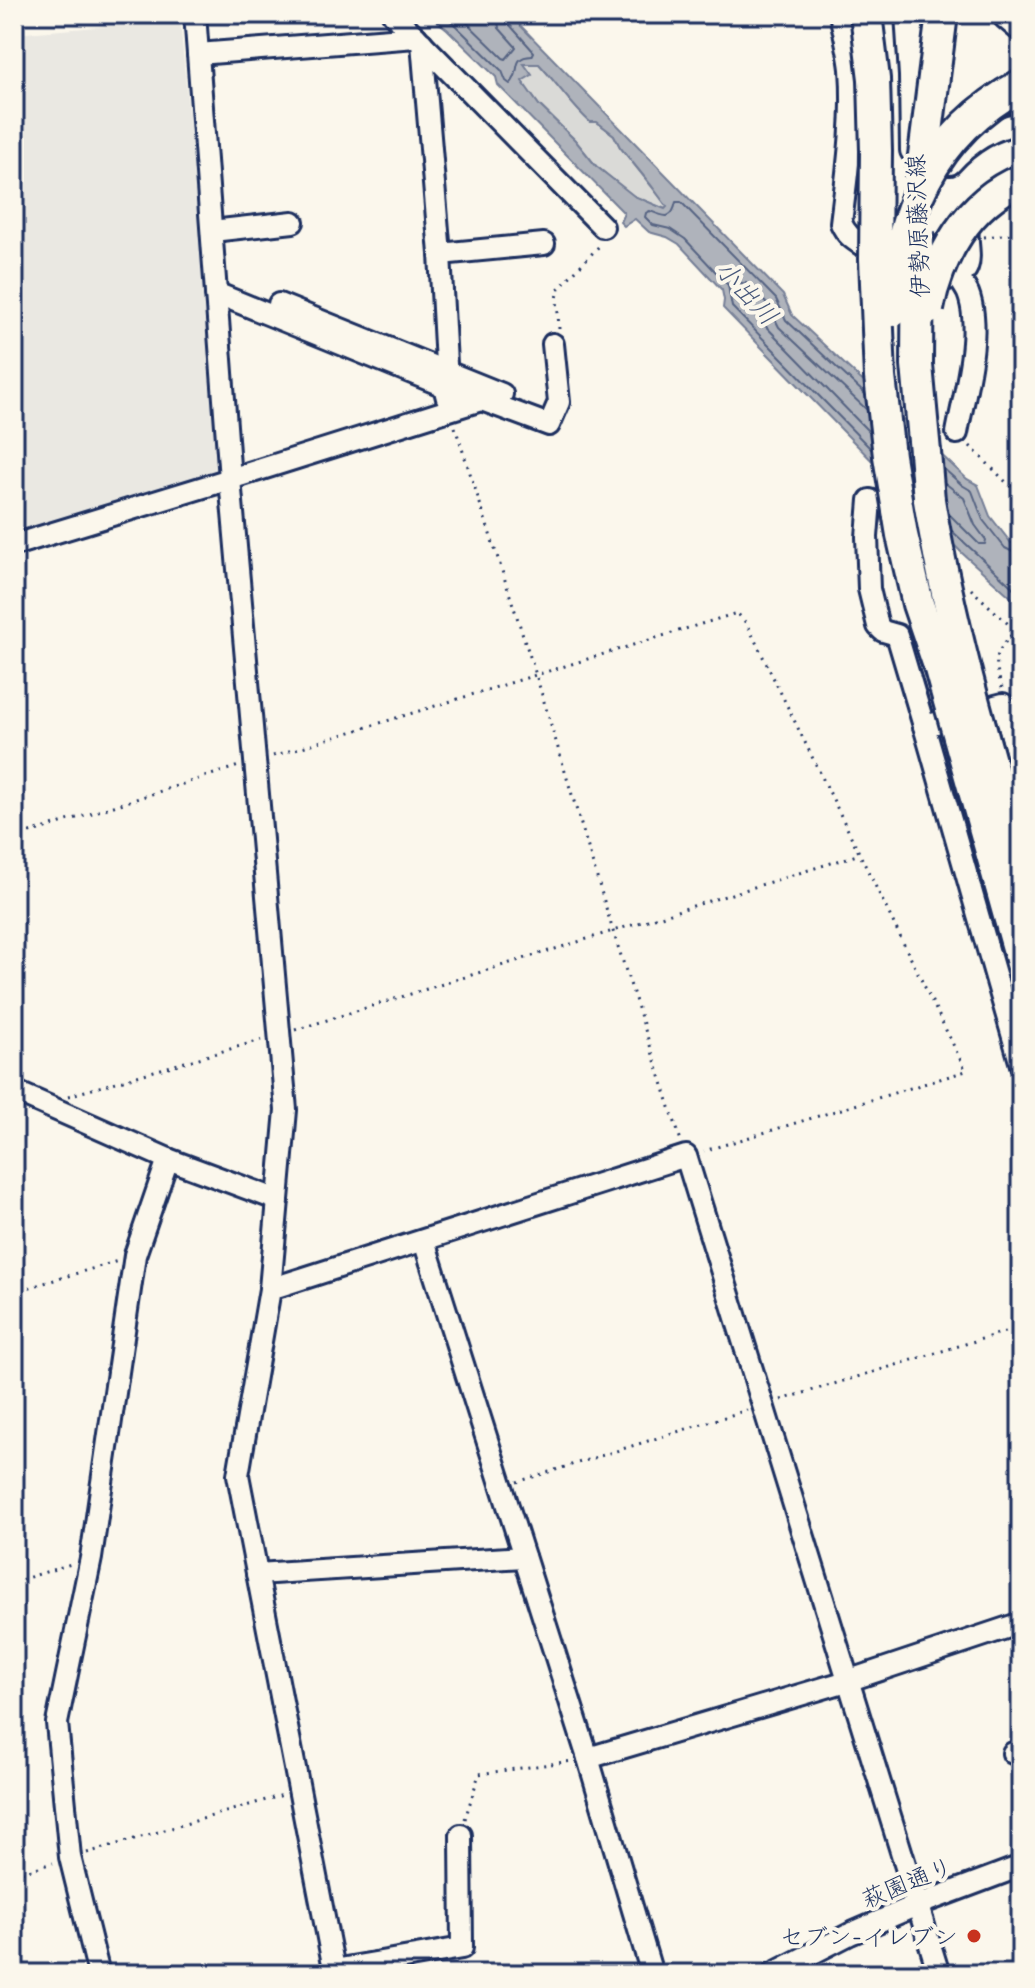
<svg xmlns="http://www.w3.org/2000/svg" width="1035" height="1988" font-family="Delius,'Klee One',sans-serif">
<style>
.built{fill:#eae8e2}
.green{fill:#dadad7;stroke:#7a849a;stroke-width:2}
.water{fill:#afb3bb;stroke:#747e96;stroke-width:2;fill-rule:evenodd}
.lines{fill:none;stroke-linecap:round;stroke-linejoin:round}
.shore{stroke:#566483;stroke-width:2}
.minor-casing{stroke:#1b2f5e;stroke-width:26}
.major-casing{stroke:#1b2f5e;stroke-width:32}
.highway-casing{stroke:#1b2f5e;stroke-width:36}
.path{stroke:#1b2f5e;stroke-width:3;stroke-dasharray:2 6;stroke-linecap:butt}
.minor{stroke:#fbf7ec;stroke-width:20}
.major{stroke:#fbf7ec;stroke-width:26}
.highway{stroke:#fbf7ec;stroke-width:30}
.highway-bridge-casing{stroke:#1b2f5e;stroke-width:36;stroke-linecap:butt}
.highway-bridge{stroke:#fbf7ec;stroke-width:30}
.poi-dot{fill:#c8321e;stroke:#fbf7ec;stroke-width:3}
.labels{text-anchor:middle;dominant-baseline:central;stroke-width:8;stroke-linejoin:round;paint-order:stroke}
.street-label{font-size:24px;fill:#1b2f5e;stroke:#fbf7ec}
.poi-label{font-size:24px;fill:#1b2f5e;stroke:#fbf7ec;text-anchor:end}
.water-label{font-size:26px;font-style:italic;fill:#47577a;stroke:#fbf7ec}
</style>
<rect width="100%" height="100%" fill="#fbf7ec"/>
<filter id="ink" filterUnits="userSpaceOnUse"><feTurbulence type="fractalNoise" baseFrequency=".0125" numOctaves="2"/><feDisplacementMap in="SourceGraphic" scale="16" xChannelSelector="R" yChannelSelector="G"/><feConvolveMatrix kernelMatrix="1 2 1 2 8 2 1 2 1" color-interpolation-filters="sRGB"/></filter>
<g filter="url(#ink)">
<polygon class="built" points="180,20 222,470 14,535 14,34"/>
<path class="green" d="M523,64H539C557,83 571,105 590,122H597L614,135L620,147L668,207L665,209L633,196L596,166L575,140L539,105L521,81Z"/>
<path class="water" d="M428,14H518L514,19L783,295L792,315L967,479L978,485L990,516L1011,543L1021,542V606L962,553L723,308L724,300L722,290L679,244L667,237L649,232L635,219L624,226L620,222L624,213L498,85L496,77L447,29ZM524,64H539C557,83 571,105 590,122H597L614,135L620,147L651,185L667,207L665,209L634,196L596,166L575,140L539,105L522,81L532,75Z"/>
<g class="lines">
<g class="shore">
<path d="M441,14L453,23L502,71L506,81L510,84C523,72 509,57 532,56L534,52L509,24L508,14"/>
<polyline points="458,14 503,58 506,59 516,47 499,28 497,14"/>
<path d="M865,394L786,320L776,299L681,202H676C672,221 665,217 650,211L646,213L645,217L653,225L670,229L685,239L728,285L732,307L871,449"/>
<polyline points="867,410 779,327 768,305 746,283 741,283 739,286 743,303 869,432"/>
<polyline points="943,468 962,485 972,491 983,520 1005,548 1011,551 1021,550"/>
<polyline points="945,483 964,498 975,525 986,540 985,544 979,544 949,514"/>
<polyline points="952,531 1021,595"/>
</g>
<g class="minor-casing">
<g id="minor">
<polyline points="195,14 230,479 286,1110 270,1289 238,1475 335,1974"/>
<polyline points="393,14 603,227"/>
<path d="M840,14C844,32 849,51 851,69C855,120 847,173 841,223C846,234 852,239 862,245"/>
<polyline points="422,43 440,254 446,364 444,386 447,398"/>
<polyline points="198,54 416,37"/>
<path d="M950,164C969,143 993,128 1021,123"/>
<polyline points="212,231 293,222"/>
<polyline points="440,254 544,244"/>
<path d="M947,279C983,275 962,243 969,221"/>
<polyline points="216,293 444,386 549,425 559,402 553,344"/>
<polyline points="279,304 502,394"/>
<path d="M957,433C964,394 983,331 968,293C965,287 961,282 958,276"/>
<polyline points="870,500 867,537 869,589 878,626 883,631 897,635 924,726"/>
<polyline points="14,545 230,479 481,400"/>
<polyline points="995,706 1003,704 1021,769"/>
<polyline points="936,723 924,726 1021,1065"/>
<polyline points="14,1091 168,1159 278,1200"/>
<polyline points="424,1241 588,1758 652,1974"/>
<polyline points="270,1289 686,1156 939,1974"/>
<polyline points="257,1574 524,1557"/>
<polyline points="1013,1753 1021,1751"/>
<polyline points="588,1758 847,1681 1021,1623"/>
<polyline points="334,1970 462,1948 461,1835"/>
<polyline points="99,1974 70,1857 57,1723 91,1558 135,1255 168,1159"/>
<polyline points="772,1974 850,1934 917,1905 1021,1866"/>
</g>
</g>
<g class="major-casing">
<polyline id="major" points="909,14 913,76 914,150"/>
</g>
<g class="highway-casing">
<g id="highway">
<polyline points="1008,14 1021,25"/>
<polyline points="925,452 929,500"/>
</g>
</g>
<g class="path">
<polyline points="984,237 1021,233"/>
<polyline points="559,329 557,299 559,288 602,243"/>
<polyline points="455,427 536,675 613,931 681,1141"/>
<polyline points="970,446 1021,497"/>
<polyline points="971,589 1021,636"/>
<path d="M1002,688C993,658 994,654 1015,631"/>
<polyline points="273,756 737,613 747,624 966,1071 704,1151"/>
<polyline points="14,838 239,766"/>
<polyline points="295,1030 860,854"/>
<polyline points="68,1096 261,1040"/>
<polyline points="14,1292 118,1261"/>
<polyline points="781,1400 1021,1327"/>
<polyline points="517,1482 747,1410"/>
<polyline points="14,1582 71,1564"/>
<polyline points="465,1819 479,1774 572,1761"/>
<polyline points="87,1853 283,1795"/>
<polyline points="14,1874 53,1863"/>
</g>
<use href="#minor" class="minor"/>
<use href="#major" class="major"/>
<use href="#highway" class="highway"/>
<g class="highway-bridge-casing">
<g id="highway-bridge">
<polyline points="866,14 874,79 876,151 875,259 880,377 889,456 902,535 918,604 940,669 1021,959"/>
<polyline points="921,179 942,14"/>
<polyline points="918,231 917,365 925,452"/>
<path d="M928,309C938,256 968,202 1021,180"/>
<path d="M893,311C898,214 932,133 1021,85"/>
<path d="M929,500C950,627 986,748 1021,871"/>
</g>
</g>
<use href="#highway-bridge" class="highway-bridge"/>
</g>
</g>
<circle class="poi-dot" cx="974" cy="1936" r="8"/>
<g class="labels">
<g class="street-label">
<text transform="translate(917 226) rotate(-92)">伊勢原藤沢線</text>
<text transform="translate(907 1882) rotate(-22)">萩園通り</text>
</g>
<g class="poi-label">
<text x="958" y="1936">セブン-イレブン</text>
</g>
<g class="water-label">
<text transform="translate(747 292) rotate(47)">小出川</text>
</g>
</g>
<rect width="1035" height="1988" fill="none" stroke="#fbf7ec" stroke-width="48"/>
<rect x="24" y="24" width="987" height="1940" fill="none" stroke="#1b2f5e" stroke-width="3" filter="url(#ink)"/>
</svg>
